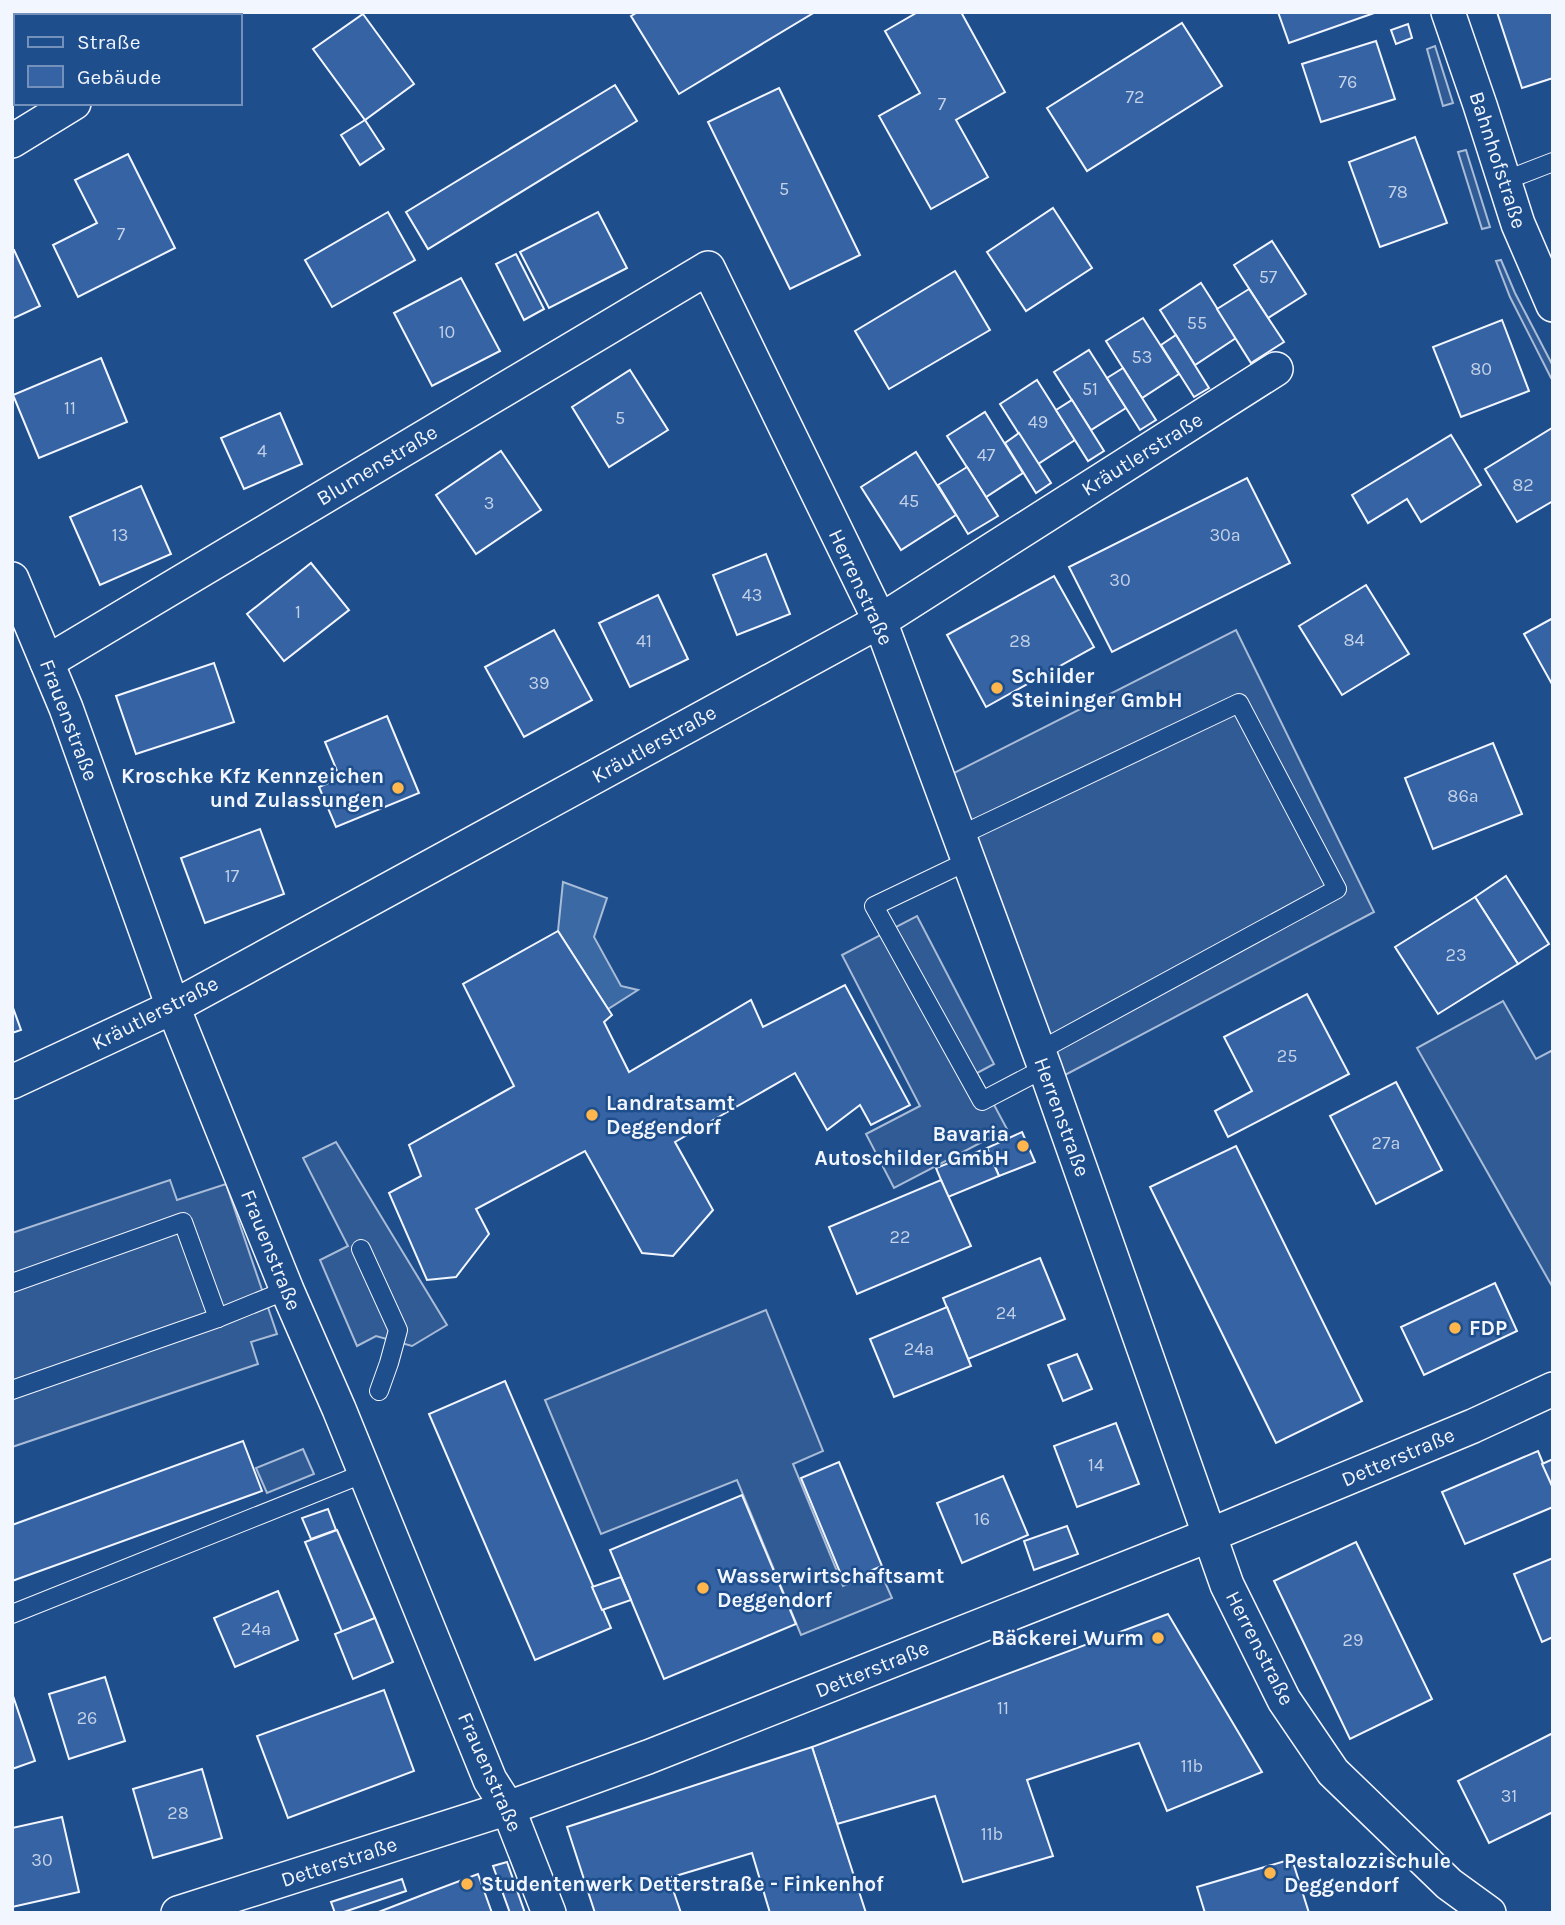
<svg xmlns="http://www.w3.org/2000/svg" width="1565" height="1925" font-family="Karla,sans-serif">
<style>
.parking{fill:#305b95;stroke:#a8bbd7;stroke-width:2}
.water{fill:#3b69a3;stroke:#a8bbd7;stroke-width:2}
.building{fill:#3563a3;stroke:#f2f6ff;stroke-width:2}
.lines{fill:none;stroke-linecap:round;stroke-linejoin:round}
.lane-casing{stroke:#f2f6ff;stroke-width:20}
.street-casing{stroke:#f2f6ff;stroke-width:36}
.lane{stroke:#1f4e8c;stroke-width:18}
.street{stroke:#1f4e8c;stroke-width:33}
.poi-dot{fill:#ffb74d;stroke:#1f4e8c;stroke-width:2.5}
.labels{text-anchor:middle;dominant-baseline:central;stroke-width:5;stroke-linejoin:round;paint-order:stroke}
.number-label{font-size:18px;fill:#c3d1e8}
.street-label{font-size:21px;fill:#f2f6ff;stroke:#1f4e8c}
.poi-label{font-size:21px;font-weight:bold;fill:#f2f6ff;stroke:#1f4e8c;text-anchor:start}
</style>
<rect width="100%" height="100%" fill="#1f4e8c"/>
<g class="parking">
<polygon points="1435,46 1453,103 1443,106 1427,49"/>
<polygon points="1466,150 1490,227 1482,229 1458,152"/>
<polygon points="1501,260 1515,293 1553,366 1553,377 1551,378 1510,297 1496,261"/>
<polygon points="1236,630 1374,912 1065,1075 948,776"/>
<polygon points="917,916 994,1064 977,1073 1007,1129 894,1188 866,1134 920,1106 842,955"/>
<polygon points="1503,1001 1536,1059 1553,1050 1553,1288 1417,1048"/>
<polygon points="336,1142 447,1325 412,1346 376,1336 357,1346 320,1260 348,1246 303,1158"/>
<polygon points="170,1180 177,1200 226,1184 277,1334 251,1342 258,1364 12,1447 12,1233"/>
<polygon points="766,1310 823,1451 793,1464 843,1586 880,1571 892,1598 801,1635 737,1480 601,1534 545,1400"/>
<polygon points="303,1449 314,1474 267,1493 256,1468"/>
</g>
<polygon class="water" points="563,882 607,898 594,937 621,986 638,990 608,1009 558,931"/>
<g class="building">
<polygon points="638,12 815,12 679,94 631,16"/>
<polygon points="918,12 961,12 1005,92 956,120 988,177 931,209 879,116 920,93 885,31"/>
<polygon points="1278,12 1377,12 1289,43"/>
<polygon points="1497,12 1553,12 1553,78 1522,88"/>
<polygon points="363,14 414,84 365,120 313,49"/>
<polygon points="1182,23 1222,86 1087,171 1047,108"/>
<polygon points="1408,24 1412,38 1396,44 1391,30"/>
<polygon points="1376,41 1395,99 1321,122 1302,64"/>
<polygon points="615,85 637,121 428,249 406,212"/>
<polygon points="779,88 860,255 790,289 708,122"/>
<polygon points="365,120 384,149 360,165 341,135"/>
<polygon points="1415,137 1447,223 1380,247 1349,162"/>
<polygon points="128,154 175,248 78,297 53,245 97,223 75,180"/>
<polygon points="1053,208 1092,268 1026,311 987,252"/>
<polygon points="388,212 415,260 332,307 305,260"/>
<polygon points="598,212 627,268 549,308 520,252"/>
<polygon points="1272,241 1306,294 1268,318 1234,265"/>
<polygon points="14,250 40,306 12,319 12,251"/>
<polygon points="516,254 544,309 524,320 496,264"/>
<polygon points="955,271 990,330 889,389 855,331"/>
<polygon points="461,278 500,351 432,386 394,313"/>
<polygon points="1201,283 1236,338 1195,365 1160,310"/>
<polygon points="1249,289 1284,342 1251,363 1217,309"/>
<polygon points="1143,318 1179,374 1142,398 1106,341"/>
<polygon points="1502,320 1529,391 1461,417 1433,347"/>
<polygon points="1176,335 1209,388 1194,397 1161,345"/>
<polygon points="1089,350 1126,408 1091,430 1054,372"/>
<polygon points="101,358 127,422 39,458 13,395"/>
<polygon points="1123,368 1156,420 1140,430 1107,378"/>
<polygon points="630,370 668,430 609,467 572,407"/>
<polygon points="1037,380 1075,440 1038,464 1000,404"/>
<polygon points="1072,400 1104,451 1088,461 1056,410"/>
<polygon points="985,412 1023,473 986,497 947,436"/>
<polygon points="280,413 302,464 244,489 221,438"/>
<polygon points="1552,428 1553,501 1517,522 1485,469"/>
<polygon points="1019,433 1051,483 1036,493 1005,443"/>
<polygon points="1451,435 1481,485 1421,522 1407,499 1368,523 1352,495"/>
<polygon points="501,451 541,510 476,554 436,495"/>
<polygon points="916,452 956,515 901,550 861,487"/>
<polygon points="967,467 998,516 968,534 938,485"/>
<polygon points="1247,478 1290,563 1112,652 1069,567"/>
<polygon points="141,486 171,554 100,585 70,517"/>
<polygon points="766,554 790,614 737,635 713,575"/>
<polygon points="311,563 349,610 284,661 247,614"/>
<polygon points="1054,576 1094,647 986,707 947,635"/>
<polygon points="1366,585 1409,654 1342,695 1299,626"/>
<polygon points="658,595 688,659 630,687 599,623"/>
<polygon points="1553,618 1553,686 1524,634"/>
<polygon points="554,630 592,700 524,737 485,667"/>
<polygon points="214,663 234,722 136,754 116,696"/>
<polygon points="387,716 419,793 336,827 319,787 340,778 325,742"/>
<polygon points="1493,743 1522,814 1433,849 1405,778"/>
<polygon points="260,829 284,894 205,923 181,858"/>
<polygon points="1506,876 1549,944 1518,964 1475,897"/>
<polygon points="1475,897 1518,964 1438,1014 1395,947"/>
<polygon points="558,931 612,1015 604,1022 629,1072 751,1000 763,1027 845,985 910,1105 871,1125 860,1105 827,1130 795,1073 675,1142 713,1210 673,1256 642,1253 585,1151 476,1209 489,1234 456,1277 427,1280 389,1193 421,1176 409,1145 514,1086 463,984"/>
<polygon points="1307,994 1349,1074 1228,1137 1215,1111 1252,1091 1224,1037"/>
<polygon points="12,1005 21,1030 12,1033"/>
<polygon points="1396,1082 1442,1170 1376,1204 1330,1116"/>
<polygon points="1022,1132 1035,1162 999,1176 987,1148"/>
<polygon points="1236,1146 1362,1401 1276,1443 1150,1187"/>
<polygon points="987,1148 999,1176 948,1197 936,1168"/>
<polygon points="941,1180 971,1246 857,1294 829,1227"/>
<polygon points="1040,1258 1065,1319 968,1359 943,1298"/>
<polygon points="1495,1283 1517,1331 1424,1375 1401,1327"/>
<polygon points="947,1307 971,1366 894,1397 870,1339"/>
<polygon points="1077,1354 1092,1389 1063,1401 1048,1365"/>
<polygon points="505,1381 611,1628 535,1660 429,1414"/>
<polygon points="1116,1423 1139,1484 1077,1507 1054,1446"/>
<polygon points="243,1441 262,1491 12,1581 12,1525"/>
<polygon points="1538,1451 1553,1488 1553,1507 1465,1544 1442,1492"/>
<polygon points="1553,1459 1553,1488 1542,1464"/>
<polygon points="839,1462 882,1566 844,1582 801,1478"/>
<polygon points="1003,1476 1028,1535 962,1563 937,1503"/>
<polygon points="742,1495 796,1624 664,1679 610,1550"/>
<polygon points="328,1509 336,1530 311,1539 302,1518"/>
<polygon points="1067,1526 1078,1554 1034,1570 1024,1541"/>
<polygon points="337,1530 375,1618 342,1632 305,1542"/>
<polygon points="1356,1542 1432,1699 1350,1739 1274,1581"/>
<polygon points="1553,1558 1553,1637 1542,1642 1514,1574"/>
<polygon points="621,1577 631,1600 602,1610 592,1587"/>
<polygon points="278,1591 298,1640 235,1667 214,1618"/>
<polygon points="1168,1614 1262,1772 1167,1811 1139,1743 1027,1780 1053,1856 963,1882 935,1796 837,1824 812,1747"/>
<polygon points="375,1618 393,1662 353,1679 335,1634"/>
<polygon points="105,1677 125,1741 69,1759 49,1694"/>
<polygon points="384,1690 414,1771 288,1818 257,1736"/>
<polygon points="12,1693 35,1761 12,1769"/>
<polygon points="1553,1733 1553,1812 1489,1843 1458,1781"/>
<polygon points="812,1747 866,1913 770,1913 752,1853 669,1878 681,1913 595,1913 567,1827"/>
<polygon points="202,1769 222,1838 153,1858 133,1789"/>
<polygon points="62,1817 79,1892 12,1907 12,1828"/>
<polygon points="1292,1859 1309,1913 1205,1913 1197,1887"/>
<polygon points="507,1862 525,1913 510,1913 493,1866"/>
<polygon points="478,1874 492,1913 376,1913 425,1894"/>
<polygon points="402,1879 406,1891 341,1913 335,1913 331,1902"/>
</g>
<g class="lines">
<g class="lane-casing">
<g id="lane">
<polyline points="1504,181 1553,162"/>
<polyline points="959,836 1239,703 1337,889 1039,1051"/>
<polyline points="968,861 874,906 982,1101 1045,1068"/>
<polyline points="361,1249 398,1330 389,1363 379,1391"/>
<polyline points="12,1283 183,1222 218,1318"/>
<polyline points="12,1390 218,1318 287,1290"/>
<polyline points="12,1614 365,1473"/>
</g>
</g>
<g class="street-casing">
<g id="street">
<polyline points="1448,12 1480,105 1518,224 1553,305"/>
<polyline points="215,16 221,12"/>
<polyline points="12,141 74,103"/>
<polyline points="12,579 66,708 173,1007 287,1290 339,1409 490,1780 508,1808 549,1913"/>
<polyline points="47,662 708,268 880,621 1045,1068 1227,1585 1284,1700 1333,1772 1449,1884 1489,1913"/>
<polyline points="12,1082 173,1007 880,621 1276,369"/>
<polyline points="178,1913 508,1808 648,1757 1210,1535 1473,1426 1553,1389"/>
</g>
</g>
<use href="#lane" class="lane"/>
<use href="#street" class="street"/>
</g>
<g class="poi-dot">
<circle cx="997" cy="688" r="7"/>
<circle cx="398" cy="788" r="7"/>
<circle cx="592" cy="1115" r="7"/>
<circle cx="1023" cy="1146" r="7"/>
<circle cx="1455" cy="1328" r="7"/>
<circle cx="703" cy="1588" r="7"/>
<circle cx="1158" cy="1638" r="7"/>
<circle cx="1270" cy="1873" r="7"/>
<circle cx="467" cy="1884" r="7"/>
</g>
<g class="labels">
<g class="number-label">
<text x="1348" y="82">76</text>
<text x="1135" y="97">72</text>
<text x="942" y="104">7</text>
<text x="784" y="189">5</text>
<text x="1398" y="192">78</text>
<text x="121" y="234">7</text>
<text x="1268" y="277">57</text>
<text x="1197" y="323">55</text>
<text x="447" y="332">10</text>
<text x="1142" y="357">53</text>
<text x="1481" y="369">80</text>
<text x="1090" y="389">51</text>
<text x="70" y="408">11</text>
<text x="620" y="418">5</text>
<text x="1038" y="422">49</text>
<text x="262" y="451">4</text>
<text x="986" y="455">47</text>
<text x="1523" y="485">82</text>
<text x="909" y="501">45</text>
<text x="489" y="503">3</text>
<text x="120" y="535">13</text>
<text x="1225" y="535">30a</text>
<text x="1120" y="580">30</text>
<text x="752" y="595">43</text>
<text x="298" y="612">1</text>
<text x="1354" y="640">84</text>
<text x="644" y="641">41</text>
<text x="1020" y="641">28</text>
<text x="539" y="683">39</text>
<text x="1463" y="796">86a</text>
<text x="232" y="876">17</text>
<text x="1456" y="955">23</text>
<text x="1287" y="1056">25</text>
<text x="1386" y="1143">27a</text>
<text x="900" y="1237">22</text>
<text x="1006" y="1313">24</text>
<text x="919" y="1349">24a</text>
<text x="1096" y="1465">14</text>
<text x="982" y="1519">16</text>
<text x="256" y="1629">24a</text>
<text x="1353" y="1640">29</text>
<text x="1003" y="1708">11</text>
<text x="87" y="1718">26</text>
<text x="1192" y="1766">11b</text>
<text x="1509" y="1796">31</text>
<text x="178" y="1813">28</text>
<text x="992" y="1834">11b</text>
<text x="42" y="1860">30</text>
</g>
<g class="street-label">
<text transform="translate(1498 160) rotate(72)">Bahnhofstraße</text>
<text transform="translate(1142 454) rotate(-32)">Kräutlerstraße</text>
<text transform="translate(377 465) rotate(-31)">Blumenstraße</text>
<text transform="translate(861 587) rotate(65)">Herrenstraße</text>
<text transform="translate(69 720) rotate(69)">Frauenstraße</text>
<text transform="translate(654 744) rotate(-29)">Kräutlerstraße</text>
<text transform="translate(155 1013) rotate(-27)">Kräutlerstraße</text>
<text transform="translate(1062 1117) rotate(70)">Herrenstraße</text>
<text transform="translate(271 1250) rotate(68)">Frauenstraße</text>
<text transform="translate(1398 1457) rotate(-23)">Detterstraße</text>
<text transform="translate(1260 1648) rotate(63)">Herrenstraße</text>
<text transform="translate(872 1669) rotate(-22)">Detterstraße</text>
<text transform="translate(490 1772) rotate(66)">Frauenstraße</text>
<text transform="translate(339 1862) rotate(-18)">Detterstraße</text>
</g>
<g class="poi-label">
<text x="1011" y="676">Schilder<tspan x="1011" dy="24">Steininger GmbH</tspan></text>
<text x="384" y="776" text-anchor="end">Kroschke Kfz Kennzeichen<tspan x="384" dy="24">und Zulassungen</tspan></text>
<text x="606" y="1103">Landratsamt<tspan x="606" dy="24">Deggendorf</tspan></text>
<text x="1009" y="1134" text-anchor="end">Bavaria<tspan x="1009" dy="24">Autoschilder GmbH</tspan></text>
<text x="1469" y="1328">FDP</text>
<text x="717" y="1576">Wasserwirtschaftsamt<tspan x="717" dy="24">Deggendorf</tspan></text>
<text x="1144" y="1638" text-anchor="end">Bäckerei Wurm</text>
<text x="1284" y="1861">Pestalozzischule<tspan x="1284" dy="24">Deggendorf</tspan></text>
<text x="481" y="1884">Studentenwerk Detterstraße - Finkenhof</text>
</g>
</g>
<rect width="1565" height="1925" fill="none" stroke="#f2f6ff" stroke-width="28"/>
<rect x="14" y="14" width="228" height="91" fill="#1f4e8c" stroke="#7391ba" stroke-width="2"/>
<rect x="28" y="37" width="35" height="10" fill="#1f4e8c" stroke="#7391ba" stroke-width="2"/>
<text x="77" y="49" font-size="21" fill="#f2f6ff">Straße</text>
<rect x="28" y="66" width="35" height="21" fill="#3563a3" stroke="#7391ba" stroke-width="2"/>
<text x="77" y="84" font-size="21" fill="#f2f6ff">Gebäude</text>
</svg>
